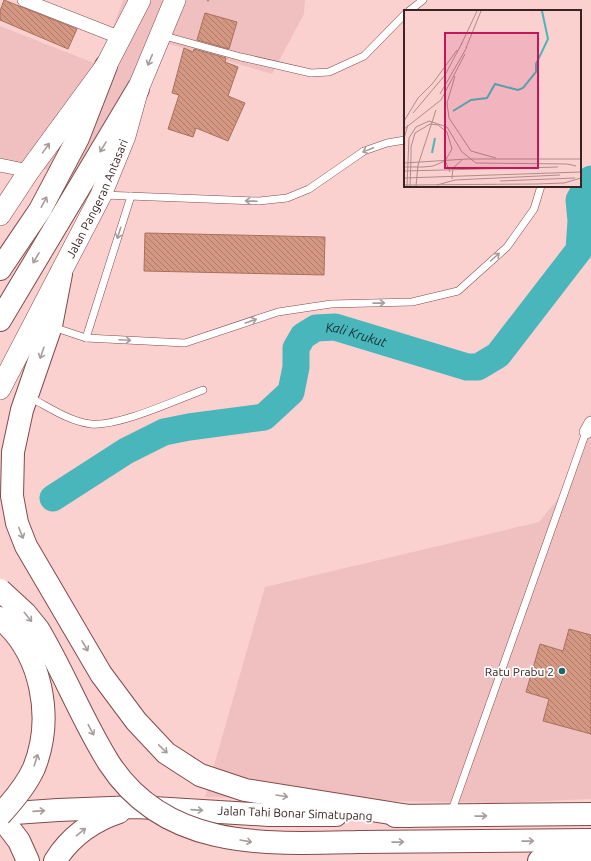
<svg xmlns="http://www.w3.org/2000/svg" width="591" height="861" font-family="Ubuntu,sans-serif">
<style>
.built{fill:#efc0bf}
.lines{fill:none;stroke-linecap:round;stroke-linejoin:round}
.river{stroke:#48b6bb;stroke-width:27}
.building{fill:url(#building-back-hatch);stroke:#a9705c}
.lane-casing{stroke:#844a4a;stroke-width:8}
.street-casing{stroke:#844a4a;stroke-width:14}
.primary-casing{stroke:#844a4a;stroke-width:22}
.highway-casing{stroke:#844a4a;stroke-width:24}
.path{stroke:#aa8786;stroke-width:2.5;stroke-dasharray:2 3;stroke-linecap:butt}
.lane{stroke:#fff;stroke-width:7}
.street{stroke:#fff;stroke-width:13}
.primary{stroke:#fff;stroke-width:21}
.highway{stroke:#fff;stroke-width:22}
.highway-bridge-casing{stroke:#844a4a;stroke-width:24;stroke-linecap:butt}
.highway-bridge{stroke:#fff;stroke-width:22}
.oneway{stroke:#a79c9c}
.poi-dot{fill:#1a676b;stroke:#fefefe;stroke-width:1.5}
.labels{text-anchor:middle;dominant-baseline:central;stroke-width:3.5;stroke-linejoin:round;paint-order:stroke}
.street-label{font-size:12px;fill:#3c2323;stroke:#fefefe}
.poi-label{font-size:12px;fill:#3c2323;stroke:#fefefe;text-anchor:end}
.water-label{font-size:13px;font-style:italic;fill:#183132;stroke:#fefefe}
.inset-river{fill:none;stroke:#48b6bb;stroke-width:2}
.inset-road{fill:none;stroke:#af8b8b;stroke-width:1}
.view{fill:#c2185b;fill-opacity:0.15;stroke:#c2185b;stroke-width:2}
.inset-edge{fill:none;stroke:#3c2323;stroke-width:2}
</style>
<defs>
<pattern id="building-back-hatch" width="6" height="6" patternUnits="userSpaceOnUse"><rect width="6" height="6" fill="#d39782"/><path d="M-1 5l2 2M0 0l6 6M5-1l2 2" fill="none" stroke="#ac7b6a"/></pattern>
</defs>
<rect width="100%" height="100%" fill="#fbd1d0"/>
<g class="built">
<polygon points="123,0 305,0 304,14 272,74 169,44 99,181 0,160 0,26 99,65"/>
<polygon points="591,411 591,799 494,803 205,797 265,587 539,522 572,482"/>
</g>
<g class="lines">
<path class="river" id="s1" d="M53,498L126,451L164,432L189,427L264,417L291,392L296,367V348L303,336L316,328L335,327L467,367H478L498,355L579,250L581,221L579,200L591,179"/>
</g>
<g class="building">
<polygon points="4,0 77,29 68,49 0,20 0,11"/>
<polygon points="205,13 237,22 229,49 197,40"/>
<polygon points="184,48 193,52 194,49 226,58 225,62 238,67 228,96 245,103 228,141 196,128 193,137 168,129 179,95 172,93"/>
<polygon points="145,233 325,237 324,275 144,271"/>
<polygon points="569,629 591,635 591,734 543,721 549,699 526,692 540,644 563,651"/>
</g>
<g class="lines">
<g class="lane-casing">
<g id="lane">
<polyline points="409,11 423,0"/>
<polyline points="161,35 241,57 311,73 329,72 364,56 405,14"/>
<polyline points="103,195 259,201 287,198 309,189 364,151 387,143 405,140"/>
<polyline points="53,327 86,338 185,343 278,312 331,304 412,302 458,291 507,247 534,209 541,186"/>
<polyline points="86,338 131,196"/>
<path d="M29,397C49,407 68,421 91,424C118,427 176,400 203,390"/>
<polyline points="451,813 586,432"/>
</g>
</g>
<g class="street-casing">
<g id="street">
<polyline points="24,0 121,38"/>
<polyline points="0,165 29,171"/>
<polyline points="586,432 591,423"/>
</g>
</g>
<g class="primary-casing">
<g id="primary">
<polyline points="0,215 29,171 106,66 140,0"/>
<path id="s2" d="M0,389L101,195L125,136L138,89L175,0"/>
</g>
</g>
<g class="highway-casing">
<g id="highway">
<polyline points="0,269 40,210 78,138 106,66"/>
<polyline points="61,274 51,326 22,410 13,452 12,496 17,523 26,546 101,674 136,721 166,753 200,775 245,790 409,816"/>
<polyline points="0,320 138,89"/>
<polyline points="0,814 58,810 137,807 269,815 336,815"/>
<polyline points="0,816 19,841 28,861"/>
<polyline points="395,816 591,814"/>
<polyline points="359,842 591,840"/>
<path d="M55,861C70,837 92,821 119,812"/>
<polyline points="539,861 591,859"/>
</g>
</g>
<polyline class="path" points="207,0 211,0"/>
<use href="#lane" class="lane"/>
<use href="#street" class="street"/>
<use href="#primary" class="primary"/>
<use href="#highway" class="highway"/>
<g class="highway-bridge-casing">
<g id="highway-bridge">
<path d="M0,590L25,613L38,629C64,672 82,720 109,763C166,851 268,844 359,842"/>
<path d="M0,618C42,653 54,718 34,768C26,786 13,801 0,815"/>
</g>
</g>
<use href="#highway-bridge" class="highway-bridge"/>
</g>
<defs><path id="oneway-shaft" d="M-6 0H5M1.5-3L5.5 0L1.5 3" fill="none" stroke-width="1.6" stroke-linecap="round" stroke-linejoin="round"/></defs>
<g class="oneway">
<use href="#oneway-shaft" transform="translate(150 60) rotate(113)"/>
<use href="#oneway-shaft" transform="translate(103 147) rotate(121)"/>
<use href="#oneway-shaft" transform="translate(46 148) rotate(-54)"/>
<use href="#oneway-shaft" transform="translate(368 150) rotate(158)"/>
<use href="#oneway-shaft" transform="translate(251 201) rotate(-178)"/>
<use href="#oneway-shaft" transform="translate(44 202) rotate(-62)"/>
<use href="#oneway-shaft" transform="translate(119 233) rotate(107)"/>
<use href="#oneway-shaft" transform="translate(495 257) rotate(-42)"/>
<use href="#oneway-shaft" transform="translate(36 258) rotate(121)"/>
<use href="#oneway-shaft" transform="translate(379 303) rotate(-1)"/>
<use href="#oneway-shaft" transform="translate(251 321) rotate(-19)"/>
<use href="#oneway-shaft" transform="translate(125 340) rotate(3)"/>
<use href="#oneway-shaft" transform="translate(42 353) rotate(109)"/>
<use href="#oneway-shaft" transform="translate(21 533) rotate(68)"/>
<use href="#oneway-shaft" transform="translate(28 617) rotate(51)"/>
<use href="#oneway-shaft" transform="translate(85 646) rotate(59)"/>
<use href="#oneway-shaft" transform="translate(91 730) rotate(62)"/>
<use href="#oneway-shaft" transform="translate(163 749) rotate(44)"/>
<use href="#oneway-shaft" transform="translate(36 760) rotate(-72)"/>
<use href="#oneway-shaft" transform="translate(282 796) rotate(9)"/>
<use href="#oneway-shaft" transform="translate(197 810) rotate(4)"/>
<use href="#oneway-shaft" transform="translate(39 811) rotate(-4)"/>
<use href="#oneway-shaft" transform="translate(481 816) rotate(-1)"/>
<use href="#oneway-shaft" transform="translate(81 832) rotate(-39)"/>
<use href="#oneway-shaft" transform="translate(246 841) rotate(10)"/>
<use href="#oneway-shaft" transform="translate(528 841) rotate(-1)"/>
<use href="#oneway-shaft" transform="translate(398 842) rotate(-1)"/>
</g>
<circle class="poi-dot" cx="562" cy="671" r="4"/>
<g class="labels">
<g class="street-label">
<text stroke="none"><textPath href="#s2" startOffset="214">Jalan Pangeran Antasari</textPath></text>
<text transform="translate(295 813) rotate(2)">Jalan Tahi Bonar Simatupang</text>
</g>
<g class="poi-label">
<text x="554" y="671">Ratu Prabu 2</text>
</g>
<g class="water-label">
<text stroke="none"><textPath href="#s1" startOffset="382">Kali Krukut</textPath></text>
</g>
</g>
<g transform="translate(404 10)">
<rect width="177" height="177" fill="#fbd1d0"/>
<path class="inset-river" d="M49,101L67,90L83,88L91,74L114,80L119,78L132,62V54L144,29L138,1M28,143L31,128"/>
<path class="inset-road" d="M57,35L73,1M62,38L77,1M51,66L43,93L45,108L67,141L92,148M36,84L63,37M9,103L41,65L58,33M0,111L14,88L29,73L53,40M0,119L37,90L61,44M0,128L4,115M41,150L46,162M0,153L63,149H177M0,157H20L29,156L41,151L48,139L43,122L34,115L26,114L11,123L7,137V149L6,176M0,161L154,157M0,168L177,162M48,169L49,158L58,150M96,171L171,168M0,175L132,174L160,173L177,168M33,175L51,170L156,165M3,176L5,128L12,117L25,111L43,117L58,142L72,153L163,154L172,156M12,176L14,155L32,100"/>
<path class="view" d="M41,23H134V158H41Z"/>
<rect width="177" height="177" class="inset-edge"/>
</g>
</svg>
